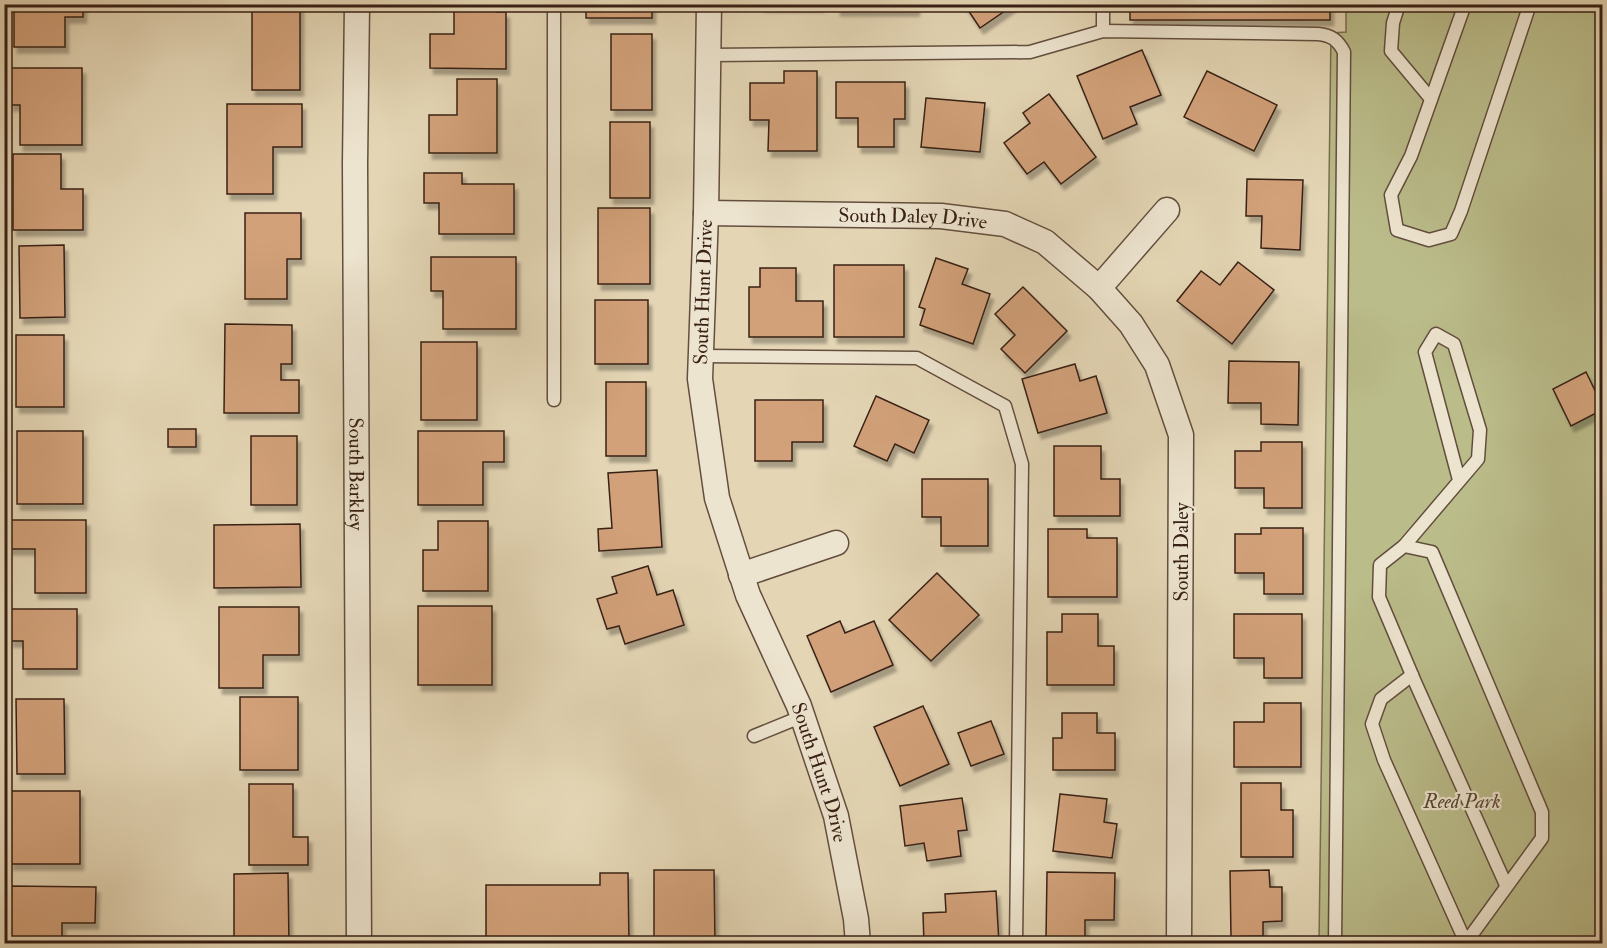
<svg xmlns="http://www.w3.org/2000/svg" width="1607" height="948" font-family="'IM FELL Double Pica',serif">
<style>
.green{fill:#babc8a;stroke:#796e50;stroke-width:1.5}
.building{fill:#d2a17a;stroke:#382016;stroke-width:1.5;filter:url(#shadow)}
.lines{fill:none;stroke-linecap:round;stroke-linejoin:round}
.lane-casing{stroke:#634e3e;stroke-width:15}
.street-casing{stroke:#634e3e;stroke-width:27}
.lane{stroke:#ede4cf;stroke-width:12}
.street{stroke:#ede4cf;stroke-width:24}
.labels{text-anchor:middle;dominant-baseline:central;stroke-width:4.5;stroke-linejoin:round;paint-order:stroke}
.street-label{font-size:20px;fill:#382016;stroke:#ede4cf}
.park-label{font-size:20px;font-style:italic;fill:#584733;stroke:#ede4cf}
</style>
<defs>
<filter id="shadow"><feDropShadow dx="3.5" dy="6" stdDeviation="1.5" flood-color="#0004"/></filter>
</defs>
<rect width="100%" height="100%" fill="#e4d6b5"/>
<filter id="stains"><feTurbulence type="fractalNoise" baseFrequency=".00333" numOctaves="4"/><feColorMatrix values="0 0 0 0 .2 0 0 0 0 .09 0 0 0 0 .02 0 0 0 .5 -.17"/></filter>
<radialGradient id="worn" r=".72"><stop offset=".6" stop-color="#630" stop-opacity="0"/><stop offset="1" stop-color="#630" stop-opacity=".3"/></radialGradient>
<polygon class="green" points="1346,5 1602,5 1602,943 1319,944 1331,33 1346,32"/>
<g class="building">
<polygon points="14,4 83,4 83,17 65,17 65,47 14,47"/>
<rect x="252" y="4" width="48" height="86"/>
<polygon points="454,4 497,4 497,12 506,12 506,69 430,68 430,34 454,34"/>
<rect x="586" y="4" width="66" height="14"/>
<rect x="762" y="4" width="58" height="2"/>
<rect x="837" y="4" width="79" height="6"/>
<polygon points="964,4 1015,4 980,28"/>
<rect x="1130" y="4" width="200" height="16"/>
<rect x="611" y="34" width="41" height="76"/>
<polygon points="1142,50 1161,95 1130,107 1137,124 1103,139 1077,76"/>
<polygon points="10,68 82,68 82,145 20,145 20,105 10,105"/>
<polygon points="784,71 817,71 817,151 768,151 769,120 750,120 750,83 784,83"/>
<polygon points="1207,71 1277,105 1254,151 1184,117"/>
<polygon points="457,79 497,79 497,153 429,153 429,115 457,115"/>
<polygon points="836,82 905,82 905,119 894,119 894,147 858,147 858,118 836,118"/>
<polygon points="1049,94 1096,157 1061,184 1044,162 1027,174 1004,143 1030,123 1023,113"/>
<polygon points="926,98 985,103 980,152 921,147"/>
<polygon points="227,104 302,104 302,147 273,147 273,194 227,194"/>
<rect x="610" y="122" width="40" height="76"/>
<polygon points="13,154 61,154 61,189 83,189 83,230 13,230"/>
<polygon points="424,173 462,173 462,184 514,184 514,234 439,234 439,203 424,203"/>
<polygon points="1247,179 1303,180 1300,250 1261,248 1262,216 1246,216"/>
<rect x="598" y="208" width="52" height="76"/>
<polygon points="245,213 301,213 301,259 287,259 287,299 245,299"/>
<polygon points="64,245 65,317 20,318 19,246"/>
<polygon points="431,257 516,257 516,329 443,329 443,291 431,291"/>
<polygon points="936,258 968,269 962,284 990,294 973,344 920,325 925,309 919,307"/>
<polygon points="1238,262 1274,290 1232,344 1177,301 1201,271 1220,285"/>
<rect x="834" y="265" width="70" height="72"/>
<polygon points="760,268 796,268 796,301 823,301 823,337 749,337 749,287 760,287"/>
<polygon points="1023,287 1067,331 1025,373 1001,349 1015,335 995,314"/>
<rect x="595" y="300" width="53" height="64"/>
<polygon points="225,324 292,325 292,364 281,364 281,380 299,380 299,413 224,413"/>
<rect x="16" y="335" width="48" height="72"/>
<rect x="421" y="342" width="56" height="78"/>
<polygon points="1229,361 1299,362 1298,425 1261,424 1261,403 1228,403"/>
<polygon points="1075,364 1080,381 1096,376 1107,413 1038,433 1022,379"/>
<polygon points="1586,372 1602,405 1602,410 1571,426 1553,389"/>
<rect x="606" y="382" width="40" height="74"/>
<polygon points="876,396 929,420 914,453 895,444 887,461 854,446"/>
<polygon points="755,400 823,400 823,442 792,442 792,461 755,461"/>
<rect x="168" y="429" width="28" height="18"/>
<rect x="17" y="431" width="66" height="73"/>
<polygon points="418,431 504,431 504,462 483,462 483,505 418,505"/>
<rect x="251" y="436" width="46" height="69"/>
<polygon points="1261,442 1302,442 1302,508 1264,508 1264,488 1235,488 1235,451 1261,451"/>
<polygon points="1054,446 1101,446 1101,479 1120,479 1120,516 1054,516"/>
<polygon points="657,470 662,547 599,551 598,529 612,528 608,473"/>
<polygon points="922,479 988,479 988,546 941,546 941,517 922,517"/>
<polygon points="8,520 86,520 86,593 35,593 35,549 8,549"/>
<polygon points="438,521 488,521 488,591 423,591 423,550 438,550"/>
<polygon points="300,524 301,587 214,588 214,525"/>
<polygon points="1261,528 1303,528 1303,594 1264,594 1264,573 1235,573 1235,534 1261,534"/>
<polygon points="1048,529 1087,529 1087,538 1117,538 1117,597 1048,597"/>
<polygon points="648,566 657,595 673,590 684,625 625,644 619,626 607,629 597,599 617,593 612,577"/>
<polygon points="937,573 979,615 931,661 889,620"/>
<rect x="418" y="606" width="74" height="79"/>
<polygon points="219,607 299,607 299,655 263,655 263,688 219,688"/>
<polygon points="10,609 77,609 77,669 23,669 23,641 10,641"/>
<polygon points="1062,614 1098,614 1098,646 1114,646 1114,685 1047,685 1047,632 1062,632"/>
<polygon points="1234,614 1302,614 1302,678 1264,678 1264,658 1234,658"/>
<polygon points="840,621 845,633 874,621 893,665 831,692 807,636"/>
<rect x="240" y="697" width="58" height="73"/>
<polygon points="16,699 64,699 65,774 17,774"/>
<polygon points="1264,703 1301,703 1301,767 1234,767 1234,722 1264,722"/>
<polygon points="923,706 949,764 900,786 874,727"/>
<polygon points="1062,713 1097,713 1097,733 1115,733 1115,770 1053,770 1053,738 1062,738"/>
<polygon points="991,721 1004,754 971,766 958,733"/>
<polygon points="1241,783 1281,783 1281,810 1293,810 1293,857 1241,857"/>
<polygon points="249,784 293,784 293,837 308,837 308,865 249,865"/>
<rect x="10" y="791" width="70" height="73"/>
<polygon points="1060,794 1107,799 1104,822 1117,824 1112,858 1053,851"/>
<polygon points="962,798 967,830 958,831 961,856 927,861 924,843 905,846 900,806"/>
<polygon points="654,870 714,870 715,944 654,944"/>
<polygon points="1269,870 1270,887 1282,887 1282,921 1263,922 1263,936 1231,937 1230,871"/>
<polygon points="1047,872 1115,873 1114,920 1085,920 1085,941 1046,940"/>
<polygon points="288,873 289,944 234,944 234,874"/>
<polygon points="600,873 628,873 629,944 486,944 486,885 600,885"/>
<polygon points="9,886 96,887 95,923 62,923 62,944 9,944"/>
<polygon points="996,891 999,944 924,944 923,913 946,912 945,894"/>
</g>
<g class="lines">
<g class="lane-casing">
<g id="lane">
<polyline points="554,4 554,400"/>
<polyline points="1103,4 1103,31"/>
<polyline points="1399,4 1393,23 1391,51 1431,99"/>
<polyline points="1465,4 1411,156 1391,195 1397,230 1429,240 1451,234 1461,211 1530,4"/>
<path d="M709,55L1030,52L1103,31L1318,34C1331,35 1338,40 1344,52L1335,944"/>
<polyline points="700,356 917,358 1005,406 1022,464 1016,944"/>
<polyline points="1404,546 1478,459 1480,430 1454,344 1436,334 1425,352 1459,480"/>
<polyline points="1412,675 1381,699 1372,724 1384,760 1466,943"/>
<polyline points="754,736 803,716"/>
<polyline points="1465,944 1542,838 1542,812 1432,552 1404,546 1380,565 1379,597 1415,682 1506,885"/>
</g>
</g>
<g class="street-casing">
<g id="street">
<path id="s1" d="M357,4L355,164L359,944"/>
<path id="s2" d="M709,4L706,213L700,379L717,498L748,595L799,706L836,816L856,919L858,944"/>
<path id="s3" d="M706,213L941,216L1005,224L1045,242L1099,288L1131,324L1157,365L1181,435L1179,944"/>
<polyline points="1099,288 1167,210"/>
<polyline points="741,575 836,543"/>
</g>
</g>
<use href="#lane" class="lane"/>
<use href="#street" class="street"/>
</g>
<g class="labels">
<g class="street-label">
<text stroke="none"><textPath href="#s3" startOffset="207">South Daley Drive</textPath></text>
<text transform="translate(703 292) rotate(-88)">South Hunt Drive</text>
<text stroke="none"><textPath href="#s1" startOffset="470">South Barkley</textPath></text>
<text transform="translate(1181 552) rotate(-90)">South Daley</text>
<text stroke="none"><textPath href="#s2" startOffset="789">South Hunt Drive</textPath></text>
</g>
<g class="park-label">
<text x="1462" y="801">Reed Park</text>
</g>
</g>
<rect width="1607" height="948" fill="none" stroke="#e4d6b5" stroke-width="24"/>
<rect x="6" y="6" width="1595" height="936" fill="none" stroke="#382016" stroke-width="3"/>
<rect x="12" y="12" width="1583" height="924" fill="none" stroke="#382016" stroke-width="1.5"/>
<rect width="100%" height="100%" filter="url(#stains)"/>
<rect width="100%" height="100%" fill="url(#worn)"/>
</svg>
